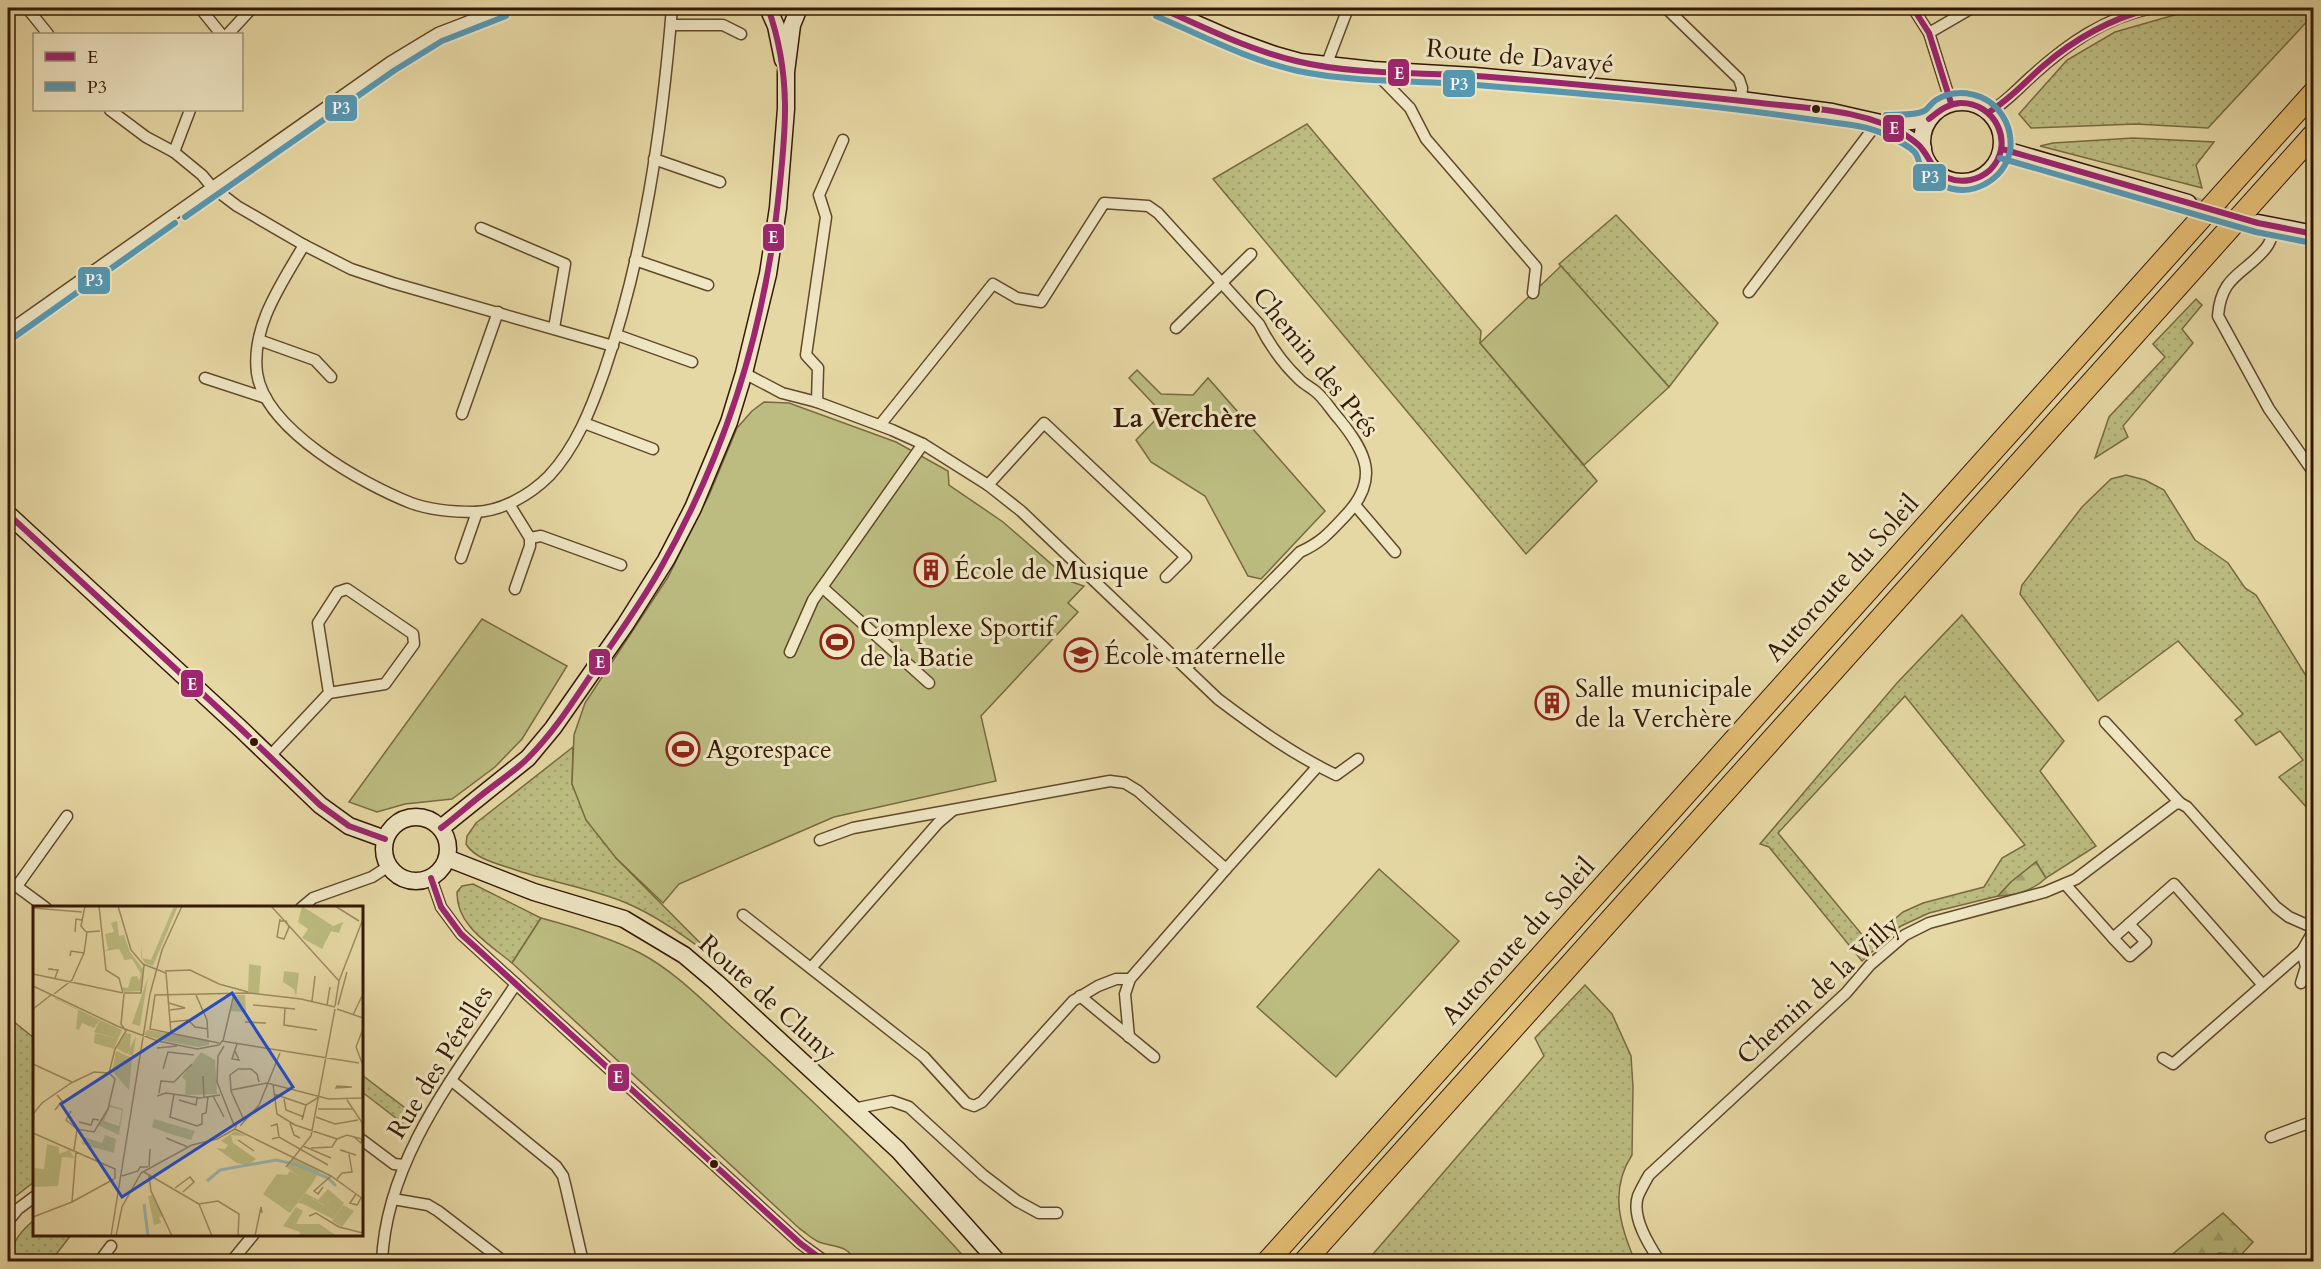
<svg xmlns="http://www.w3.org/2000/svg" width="2321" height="1269" font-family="Cardo,serif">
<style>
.grass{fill:url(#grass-dots);stroke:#786a42;stroke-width:1.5;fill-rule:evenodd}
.forest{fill:url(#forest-firs);stroke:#786a42;stroke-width:1.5}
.green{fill:#bcbc81;stroke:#786a42;stroke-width:1.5}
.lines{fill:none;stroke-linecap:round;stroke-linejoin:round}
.secondary-tunnel{stroke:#c2b284;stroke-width:16;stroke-dasharray:16 8;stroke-linecap:butt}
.street-casing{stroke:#60482a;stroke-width:13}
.secondary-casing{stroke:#341802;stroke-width:19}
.highway-casing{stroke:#341802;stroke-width:23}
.street{stroke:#efe6c4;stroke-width:10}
.secondary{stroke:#efe6c4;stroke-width:16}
.highway{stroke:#e3bc72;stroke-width:21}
.bus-1-casing{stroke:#efe6c4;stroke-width:10}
.bus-2-casing{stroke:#efe6c4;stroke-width:10}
.bus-1{stroke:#9d266f;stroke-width:6}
.bus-2{stroke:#569ab5;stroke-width:6}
.bus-dot{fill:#341802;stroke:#efe6c4;stroke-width:2}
.labels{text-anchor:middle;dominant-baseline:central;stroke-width:6;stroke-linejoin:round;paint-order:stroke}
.street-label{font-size:26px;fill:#341802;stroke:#efe6c4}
.poi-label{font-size:26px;fill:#341802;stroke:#efe6c4;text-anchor:start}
.neighbourhood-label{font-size:27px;font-weight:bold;fill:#341802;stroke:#efe6c4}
.inset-river{fill:none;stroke:#9ab8b1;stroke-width:3}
.inset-road{fill:none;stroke:#9f8b63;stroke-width:1.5}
.view{fill:#1d4ed8;fill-opacity:0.15;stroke:#1d4ed8;stroke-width:3}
.inset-edge{fill:none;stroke:#341802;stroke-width:3}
.line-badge{stroke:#efe6c4;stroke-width:2}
.badge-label{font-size:16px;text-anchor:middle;font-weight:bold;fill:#fff}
</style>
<defs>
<pattern id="grass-dots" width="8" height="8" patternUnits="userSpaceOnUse" patternTransform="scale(1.5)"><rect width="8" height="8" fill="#bcbc81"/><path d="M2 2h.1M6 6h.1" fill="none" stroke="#a2a16e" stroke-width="1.8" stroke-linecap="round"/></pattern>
<pattern id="forest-firs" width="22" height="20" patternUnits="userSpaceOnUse" patternTransform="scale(1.5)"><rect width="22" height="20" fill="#bcbc81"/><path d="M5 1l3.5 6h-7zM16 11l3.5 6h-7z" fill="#a2a16e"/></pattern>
</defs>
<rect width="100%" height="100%" fill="#e6d8a4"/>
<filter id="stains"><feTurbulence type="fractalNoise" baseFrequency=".00333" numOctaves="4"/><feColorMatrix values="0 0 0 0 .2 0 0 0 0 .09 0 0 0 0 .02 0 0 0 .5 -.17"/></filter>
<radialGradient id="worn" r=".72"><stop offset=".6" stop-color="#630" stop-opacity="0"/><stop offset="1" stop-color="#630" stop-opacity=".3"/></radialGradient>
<g class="grass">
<polygon points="2199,8 2313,8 2313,15 2208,128 2136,124 2031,128 2019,114 2067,60 2115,32"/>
<polygon points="1307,124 1481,331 1480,343 1597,481 1526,554 1213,179"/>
<polygon points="2133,138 2214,142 2196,165 2202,188 2040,146 2053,143"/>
<polygon points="1616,215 1718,323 1669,387 1559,264"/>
<polygon points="2196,299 2202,305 2182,329 2193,343 2123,426 2128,437 2095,458 2109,417 2165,357 2153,344"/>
<polygon points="2126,475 2145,480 2164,490 2195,540 2228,563 2245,588 2256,595 2313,687 2314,804 2308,809 2279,777 2303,760 2280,731 2256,745 2235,720 2243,714 2178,641 2098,701 2020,594 2022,585 2082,507 2111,479"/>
<path d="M1962,615L2064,741L2040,771L2096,846L2046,878L2036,862L2011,882L1998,896L1929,913L1901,926L1862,961L1769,847L1760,844L1897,683ZM1905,696L2025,845L2002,858L1984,887L1923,903L1903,912L1868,942L1778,833Z"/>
<path d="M573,747L572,784L616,858L718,961C688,939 658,916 624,902C589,888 550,882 513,869C498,864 475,859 466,844L467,836L476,823Z"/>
<path d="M473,884L541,918L512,963C489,944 456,925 457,892L462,886Z"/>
<path d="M1585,985L1612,1014L1631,1056L1633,1087L1632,1155C1609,1190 1620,1226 1635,1261H1367L1544,1056L1535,1038Z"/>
<polygon points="8,1017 34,1038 34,1182 8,1202"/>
<polygon points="362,1075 413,1114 405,1125 362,1092"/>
<path d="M34,1220V1234L71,1235L51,1261H14C7,1245 22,1230 34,1220Z"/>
</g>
<g class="forest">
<path d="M2036,862L2046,878C2034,890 2015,896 1998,896L2011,882Z"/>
<polygon points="2223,1213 2253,1242 2241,1255 2219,1253 2204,1261 2164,1261"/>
</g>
<g class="green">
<polygon points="1561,266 1669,387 1584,465 1480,343"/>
<polygon points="1137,370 1161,394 1193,395 1208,378 1325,511 1261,579 1248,576 1205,496 1151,462 1136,440 1162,413 1129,378"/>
<polygon points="764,402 789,403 896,442 948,471 949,485 1003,522 1072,582 1084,586 1068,603 1078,612 981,716 996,781 834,817 679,884 663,903 616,858 586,820 572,784 574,735 585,703 668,577 710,493 737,428 752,411"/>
<polygon points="482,619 567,666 522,739 495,767 452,799 405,804 377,812 349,802"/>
<polygon points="1379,869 1459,941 1336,1077 1257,1007"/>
<path d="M541,918C575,927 608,937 640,953C676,972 705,1003 735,1030C817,1103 895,1181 968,1261H855C847,1243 831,1248 817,1241C811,1238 805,1232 800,1229L512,963Z"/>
</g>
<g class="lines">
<polyline class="secondary-tunnel" points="2188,203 2248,220"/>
<g class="street-casing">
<g id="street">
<polyline points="27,8 48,34"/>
<polyline points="200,8 221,34"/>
<polyline points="1666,8 1739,79 1742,88 1741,100"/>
<polyline points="1913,8 1929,33 1951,103"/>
<polyline points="671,25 723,25 741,34"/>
<polyline points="1929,33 1972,8"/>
<polyline points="228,34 252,8"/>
<polyline points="1326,66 1348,8"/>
<polyline points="1373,70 1410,108 1426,139 1536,267 1533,293"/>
<polyline points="110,110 146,137 174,152 202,175 212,187 237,206 304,245 351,269 393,283 613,346"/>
<path d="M1989,112C2006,103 2017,89 2032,76C2067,44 2104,18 2152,8"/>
<polyline points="174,152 190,110"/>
<polyline points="654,159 720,182"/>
<path d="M2275,227C2273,234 2270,243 2266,248C2244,275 2221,275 2218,316L2269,409L2314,473"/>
<polyline points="481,228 565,264 554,328"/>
<path d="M304,245C282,283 251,326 257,373C265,430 363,484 411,503C430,510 454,512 475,512C502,511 530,495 549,476C576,447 591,409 604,372C644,255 662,130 672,8"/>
<polyline points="635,260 708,285"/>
<polyline points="1749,292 1878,122"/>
<polyline points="1176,328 1251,254"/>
<polyline points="8,331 390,62 438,33 503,8"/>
<polyline points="617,335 692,362"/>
<polyline points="259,340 315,360 331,377"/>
<path d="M744,373L782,393L817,402L892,430L923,444L988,485L1021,511L1218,699C1255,727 1294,755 1336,775L1358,759"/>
<polyline points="205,378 266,398"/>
<polyline points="817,402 818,368 806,355 826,217 819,195 843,140"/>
<polyline points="462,414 498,312"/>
<polyline points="584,423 653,449"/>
<path d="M880,425L993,284L1017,298L1041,302L1104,203L1148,206L1158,213L1259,324C1269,344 1284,365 1300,380C1304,384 1310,387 1315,391C1324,398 1331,410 1339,419C1366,452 1380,479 1346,515C1330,532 1322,542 1300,552L1186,668"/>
<polyline points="988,485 1044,423 1186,557 1166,577"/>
<polyline points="509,504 530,538 530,546 515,589"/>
<polyline points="1355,505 1395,552"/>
<polyline points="530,538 541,536 621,565"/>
<polyline points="461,558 477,512"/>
<polyline points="822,587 929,683"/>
<polyline points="790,652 813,600 923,444"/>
<polyline points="2105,722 2180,803"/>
<polyline points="270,756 329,693 385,684 414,644 413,634 347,589 338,592 318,623 329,693"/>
<polyline points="820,840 853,828 1110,781 1125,783 1138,791 1226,869 1318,766"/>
<polyline points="431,878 441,907 461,934 801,1244 826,1262"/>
<polyline points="8,880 46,908"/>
<polyline points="2065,884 2113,938 2174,884 2262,984"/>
<polyline points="17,886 67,816"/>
<polyline points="301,908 313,898 372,877 389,866"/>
<polyline points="743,915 924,1057 966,1103 974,1106 982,1102 1073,1001 1098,986 1116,979 1130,979"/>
<polyline points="2113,938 2130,956 2146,942 2129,924"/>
<polyline points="811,968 938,823 952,811"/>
<polyline points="2301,983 2306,967 2302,951"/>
<polyline points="1080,996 1154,1057"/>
<polyline points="1129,1037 1125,994 1130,979 1226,869"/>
<polyline points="2163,1058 2173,1064 2302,951 2314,930"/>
<polyline points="452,1081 556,1166 563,1176 566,1188 583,1262"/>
<polyline points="853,1109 892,1101 909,1107 983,1175 1017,1201 1039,1213 1057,1213"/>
<polyline points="2271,1137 2314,1121"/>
<polyline points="362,1140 394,1164 404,1165"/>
<polyline points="393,1199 428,1205 438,1211 503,1261"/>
<polyline points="8,1221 18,1209 34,1197"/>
<polyline points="99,1262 111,1246"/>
<polyline points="231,1262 254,1234"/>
<path d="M382,1262C386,1156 460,1069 516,984"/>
<path d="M1660,1262C1649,1245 1631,1217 1638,1196C1641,1189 1645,1182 1649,1175L1846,993L1870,965L1905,935L1929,923L2045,892L2076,879L2175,804L2180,803L2187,807L2276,907L2289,917L2314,928"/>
</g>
</g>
<g class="secondary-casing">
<g id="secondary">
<polyline points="768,8 776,26 783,60"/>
<polyline points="1160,8 1231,39 1275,55 1300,62 1373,70 1474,76 1741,100 1832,112 1885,124 1923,148"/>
<circle cx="1962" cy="142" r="40"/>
<polyline points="1885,124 1929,119"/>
<polyline points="2002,149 2188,203"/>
<polyline points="2258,223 2314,234"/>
<polyline points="8,514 242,730 320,805 349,826 385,839"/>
<circle cx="416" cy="849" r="32"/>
<polyline points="441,828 528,758 553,728 625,625 666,560 693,508 729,422 744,373 768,274 778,208 786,109 786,72 792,25 799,8"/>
<polyline points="447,858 534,892 624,919 684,955 717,983 898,1150 998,1262"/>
</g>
</g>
<g class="highway-casing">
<g id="highway">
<polyline points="1267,1262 2314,92"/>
<polyline points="1304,1262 2314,134"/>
</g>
</g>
<use href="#street" class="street"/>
<use href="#secondary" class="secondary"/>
<use href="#highway" class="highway"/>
<g class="bus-1-casing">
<g id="bus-1">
<path d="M1160,8C1204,27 1249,50 1296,61C1354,75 1416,72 1476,76C1571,83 1666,93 1761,103C1809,109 1866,109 1907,136C1912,140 1919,144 1922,149C1931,160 1933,172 1948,178C1962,184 1979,180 1990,170C2016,144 1995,102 1960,103C1947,104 1938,112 1929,119"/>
<polyline points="1913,8 1929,33 1951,103"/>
<path d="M1989,112C2009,100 2025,82 2042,67C2075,38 2110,19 2152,8"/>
<polyline points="2002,149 2258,223 2314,234"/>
<polyline points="8,514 242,730 320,805 349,826 385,839"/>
<path d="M441,828C457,816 472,802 488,790C502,779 516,770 528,758C558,728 579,692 603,657C622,629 642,601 659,571C724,457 764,331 778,201C786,132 792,75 768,8"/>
<polyline points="431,878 441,907 461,934 801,1244 825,1262"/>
</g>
</g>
<g class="bus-2-casing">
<g id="bus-2">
<path d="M1156,16C1203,36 1248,60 1298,71C1356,83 1417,80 1476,85C1589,94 1703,103 1815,120C1835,123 1867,125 1884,134C1893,139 1910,145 1916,154C1919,159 1919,165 1922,169C1936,189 1964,196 1985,184C1998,177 2007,166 2010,151C2012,139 2009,125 2002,115C1988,93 1958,87 1936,100C1931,103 1928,109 1924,111C1914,116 1897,114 1886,115"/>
<polyline points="2000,158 2256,232 2312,243"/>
<polyline points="185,217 395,70 442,41 506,16"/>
<polyline points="13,338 175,223"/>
</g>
</g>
<use href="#bus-1" class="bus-1"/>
<use href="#bus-2" class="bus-2"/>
</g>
<defs>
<g id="building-ring" transform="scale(1.725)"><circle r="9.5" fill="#efe6c4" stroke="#8f2418" stroke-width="1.5"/><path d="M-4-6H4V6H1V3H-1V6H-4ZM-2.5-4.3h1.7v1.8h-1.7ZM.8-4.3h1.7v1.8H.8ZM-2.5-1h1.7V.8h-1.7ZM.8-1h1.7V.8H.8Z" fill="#8f2418"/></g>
<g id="stadium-ring" transform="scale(1.725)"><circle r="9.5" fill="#efe6c4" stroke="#8f2418" stroke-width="1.5"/><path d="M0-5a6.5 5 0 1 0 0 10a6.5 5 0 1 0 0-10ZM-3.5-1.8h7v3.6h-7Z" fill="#8f2418"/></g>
<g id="school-ring" transform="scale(1.725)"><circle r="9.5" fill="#efe6c4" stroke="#8f2418" stroke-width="1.5"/><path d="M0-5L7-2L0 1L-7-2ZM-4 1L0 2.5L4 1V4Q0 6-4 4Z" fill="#8f2418"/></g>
</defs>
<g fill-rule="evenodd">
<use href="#building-ring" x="931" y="570"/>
<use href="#stadium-ring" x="837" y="642"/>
<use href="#school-ring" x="1081" y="655"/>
<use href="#building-ring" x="1552" y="703"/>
<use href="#stadium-ring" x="683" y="749"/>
</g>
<g class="bus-dot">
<circle cx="1816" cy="109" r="5"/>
<circle cx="254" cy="742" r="5"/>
<circle cx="714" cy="1164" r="5"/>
</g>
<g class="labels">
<g class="street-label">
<text transform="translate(1520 56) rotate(5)">Route de Davayé</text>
<text transform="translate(1316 362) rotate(51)">Chemin des Prés</text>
<text transform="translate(1842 578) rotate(-48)">Autoroute du Soleil</text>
<text transform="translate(1518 941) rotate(-48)">Autoroute du Soleil</text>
<text transform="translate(1818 990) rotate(-42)">Chemin de la Villy</text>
<text transform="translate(768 998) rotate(42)">Route de Cluny</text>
<text transform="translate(440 1062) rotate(-58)">Rue des Pérelles</text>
</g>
<g class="poi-label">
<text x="954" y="570">École de Musique</text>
<text x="860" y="627">Complexe Sportif<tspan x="860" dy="30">de la Batie</tspan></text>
<text x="1104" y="655">École maternelle</text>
<text x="1575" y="688">Salle municipale<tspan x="1575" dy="30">de la Verchère</tspan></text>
<text x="706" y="749">Agorespace</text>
</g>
<g class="neighbourhood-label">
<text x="1185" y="418">La Verchère</text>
</g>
</g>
<g transform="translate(33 906)">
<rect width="330" height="330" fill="#e6d8a4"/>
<path d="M141,0H145L120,60L112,57L108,51V37L109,52L118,54ZM269,0L300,20L310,16L306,27L298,25L289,43L269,32L275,23L265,16ZM84,15L86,30L91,29L97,46L90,50L86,43L72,45L75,43L72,28L81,26L78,17ZM216,58L228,60L226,88L215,86ZM251,65L266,67L263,91L261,83L250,76ZM115,71L107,120L99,118ZM202,89H212L213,106L197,105ZM67,114L89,124L85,133L61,126ZM93,127L98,128L97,142L103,130L100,150L95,148L97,144L94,148L83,142ZM83,145L99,152L96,184L79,165ZM77,199L90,203L86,229L65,219ZM77,201L89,204L86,220L71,215ZM121,213L162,225L158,234L135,227L119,221ZM202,225L213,230L198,229L200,237L223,253L215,259L204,257L183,242L192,243L195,239L188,235ZM72,229L83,233L81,247L49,238L51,231L69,237ZM14,238L26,241V248L37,244L41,252L29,251L25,280L0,281V262L11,263ZM257,265L278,277L284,271L257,307L230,288L244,268L254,269ZM119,289L131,310L126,311L128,317L121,319L115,290ZM277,292L291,299L297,294L300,313L270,298ZM310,299L321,305L309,321L299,315Z" fill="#bcbc81" fill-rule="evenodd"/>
<path d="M97,46L110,63L108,85L91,86L89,81L95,82L98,71L104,70L106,75L108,68L99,53L91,54L90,50ZM22,93V92L67,114L61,122L49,117L46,124L43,123L45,104ZM62,127L85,133L81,143L61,137ZM295,283L311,297L300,313L298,305L295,306L296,294L292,299L277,292L272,298L265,297L272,287L285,294Z" fill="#bcbc81"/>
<path d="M114,124L176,134V139L165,141L133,135L111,129ZM168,146L182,154L184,188L152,189L153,175L149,171ZM260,252L287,265L278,278L254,262ZM263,301L270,305L263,318H286L304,330H266L267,326L250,320Z" fill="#bcbc81"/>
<path class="inset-river" d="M174,275L187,264L243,254L265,259L295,272L303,280M111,298L115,330"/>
<path class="inset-road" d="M52,0L48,20L53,26M66,0L73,64L86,72L90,87M85,0L98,44L110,58L133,67L138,127M238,0L306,75M302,0L326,15M0,2L49,6M247,15H253L256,21L251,33L244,31L247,13M42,26L43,13L49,14M37,50L38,45L51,47M20,63H15L25,64L22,72M132,65L157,64L186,78L215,86M0,68L90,87M0,80L84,120L125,135L164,143L186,139M91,87H108L111,59M21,88L39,74L51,47L54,26L67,25M163,89L174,114L175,132M279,95L282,70M136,97L152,102L137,104M220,99L262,103M294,99L297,81M305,99L314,66M302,100L306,75L330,13M252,102L251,119L284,124M0,103L18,89M304,103L330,112M320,109L329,90M137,116L155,114L162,121L175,123M212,116L233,117M190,135L201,88M186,137L117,123L122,89L217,87L268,93L302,101M186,139L189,135L326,157M191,140L185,150L184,176L201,219M124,142L144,140M202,145L206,154L199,153L204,138M329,157L323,141L330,123M0,158L39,176M130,163L135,146L161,149M76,167L82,143L93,125L88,118L91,88M170,170L171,192M240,178L244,208L262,219L304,233L299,241L278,242M304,180L318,181H319L303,182ZM198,184L234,177L296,193L328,192M126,187L128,175L141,176L159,158M141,188L137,211L164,220L169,218V208L173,207L175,191M241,188L273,199M124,190L133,187L167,192L187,189M180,190L191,211M251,193L253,204L271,211M329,193L330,161M146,194L163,199L164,192M314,194L330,218M285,203H319M22,204L29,195L24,189M38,205L33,214L44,223M0,208L9,197L38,177L61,166L76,167M283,211L302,218L325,214M211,214L198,185L197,169L205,163H218L224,168L226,176M269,214L273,199L286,191M46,216L58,219L60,213L66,214M204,217L202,223L298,270L330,293M257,217L261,229L267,232M207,220L226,199L247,147M238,220L244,218L246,231M0,227L82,263V273M133,232L155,241M239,233L246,231L295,259M304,233L314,229L329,233L328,237L321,231M205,234L221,245M270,240L298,252M41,244L44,223L61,226L75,203L82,173L76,167M312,245L307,244L323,249M116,261L117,243M253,261L278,230L302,103M111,266L166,298L179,330M108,267L159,239L184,233L202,223M89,270L105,265L107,261H115M116,270L118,285L139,330M304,273L309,267L319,266L316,248M290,281L285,288L281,285L298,270M142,282L157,271L161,276L150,286M323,288L317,297L324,299L328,292M39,296L43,245M166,298L185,295L206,308L205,330M276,310L283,307L306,321L330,327M0,311L39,296L81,273M78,330L117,88L129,44L149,0M83,330L89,301L108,267M222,330L228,301L229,307"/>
<path class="view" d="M199,87L260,181L89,291L28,198Z"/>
<rect width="330" height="330" class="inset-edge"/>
</g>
<g class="line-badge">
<rect x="1387" y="58" width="23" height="29" rx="6" fill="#9d266f"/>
<rect x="1442" y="69" width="34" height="29" rx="6" fill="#569ab5"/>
<rect x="324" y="94" width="34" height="28" rx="6" fill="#569ab5"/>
<rect x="1882" y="114" width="23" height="29" rx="6" fill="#9d266f"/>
<rect x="1912" y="163" width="35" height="29" rx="6" fill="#569ab5"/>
<rect x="762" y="223" width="23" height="29" rx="6" fill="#9d266f"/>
<rect x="77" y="266" width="34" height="29" rx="6" fill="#569ab5"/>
<rect x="588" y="648" width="23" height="28" rx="6" fill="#9d266f"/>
<rect x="180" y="669" width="24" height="29" rx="6" fill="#9d266f"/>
<rect x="607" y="1063" width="23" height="29" rx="6" fill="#9d266f"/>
</g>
<g class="badge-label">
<text x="1399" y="79">E</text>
<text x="1459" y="90">P3</text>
<text x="341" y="114">P3</text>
<text x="1894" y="134">E</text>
<text x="1930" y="183">P3</text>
<text x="773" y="243">E</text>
<text x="94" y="286">P3</text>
<text x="600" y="668">E</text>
<text x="192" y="690">E</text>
<text x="618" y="1083">E</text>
</g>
<rect width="2321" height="1269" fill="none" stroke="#e6d8a4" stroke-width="30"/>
<rect x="9" y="9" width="2303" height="1251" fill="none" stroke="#341802" stroke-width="3"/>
<rect x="15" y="15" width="2291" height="1239" fill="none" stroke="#341802" stroke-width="1.5"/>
<rect x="33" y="33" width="210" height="78" fill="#efe6c4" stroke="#a49476" stroke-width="1.5"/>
<rect x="45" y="52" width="30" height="9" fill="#9d266f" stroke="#a49476" stroke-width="1.5"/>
<text x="87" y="63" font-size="18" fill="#341802">E</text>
<rect x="45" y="82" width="30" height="9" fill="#569ab5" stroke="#a49476" stroke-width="1.5"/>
<text x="87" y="93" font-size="18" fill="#341802">P3</text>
<rect width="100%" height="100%" filter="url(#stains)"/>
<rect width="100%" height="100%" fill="url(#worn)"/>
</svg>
